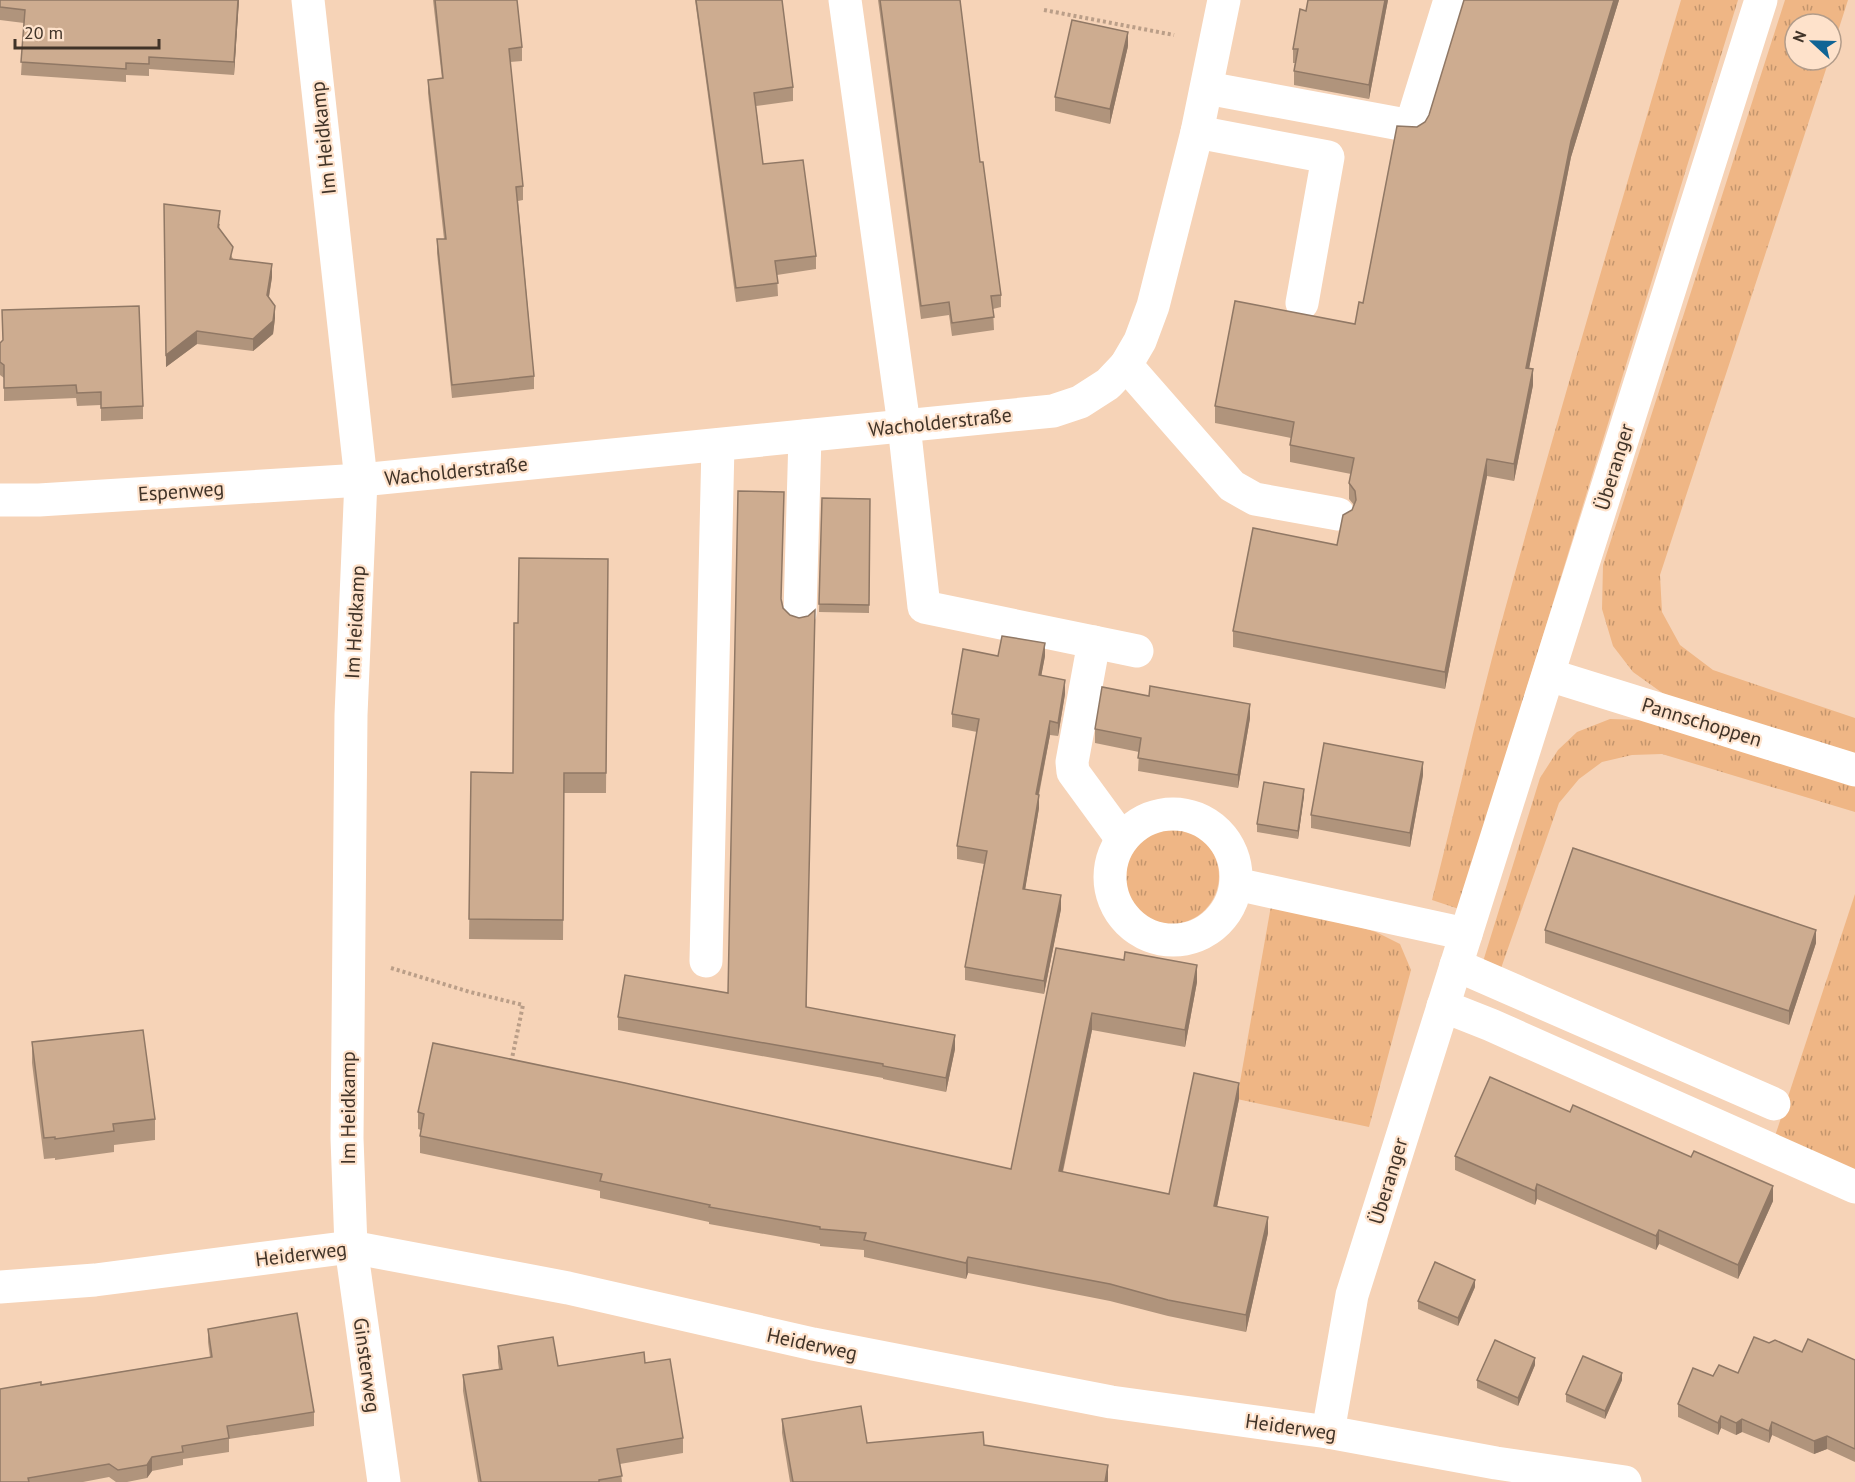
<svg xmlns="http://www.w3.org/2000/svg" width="1855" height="1482" font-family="'PT Sans',sans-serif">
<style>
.grass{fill:url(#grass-tufts)}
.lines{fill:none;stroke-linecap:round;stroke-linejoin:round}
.path{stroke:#ba9e88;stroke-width:4;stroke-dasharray:3 3;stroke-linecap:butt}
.minor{stroke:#fff;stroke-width:33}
.wall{fill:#b0947c}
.shaded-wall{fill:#907865}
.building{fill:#cdac90;stroke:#907865;stroke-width:1.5}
.labels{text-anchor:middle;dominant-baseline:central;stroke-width:4.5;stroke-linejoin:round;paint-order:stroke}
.street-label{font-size:20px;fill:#403328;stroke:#fee2cb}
</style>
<defs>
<pattern id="grass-tufts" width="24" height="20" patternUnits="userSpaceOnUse" patternTransform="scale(1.5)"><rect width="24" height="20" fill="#efb685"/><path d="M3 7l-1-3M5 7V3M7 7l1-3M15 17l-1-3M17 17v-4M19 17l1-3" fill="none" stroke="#c3956d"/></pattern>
</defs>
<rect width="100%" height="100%" fill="#f6d3b7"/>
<g class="grass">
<path d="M1681,0H1738L1459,909L1432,900C1456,805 1478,709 1504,613C1560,408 1621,204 1681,0Z"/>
<polygon points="1785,0 1848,0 1831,53 1831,24 1795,24 1795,60 1829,60 1660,575 1662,612 1680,645 1713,670 1855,718 1855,756 1668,697 1633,672 1613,646 1602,609 1603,565"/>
<polygon points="1610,719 1643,720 1855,784 1855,812 1662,754 1632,755 1602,762 1579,779 1559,803 1499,974 1481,968 1540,778 1558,750 1577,732"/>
<circle cx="1171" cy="876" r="48"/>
<polygon points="1855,894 1855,1172 1775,1136"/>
<polygon points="1272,900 1376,932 1400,944 1411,970 1369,1127 1237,1099"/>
</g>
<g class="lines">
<g class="path">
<polyline points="1044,10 1174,35"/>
<polyline points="391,968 470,992 523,1005 511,1063"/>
</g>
<g class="minor">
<polyline points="308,0 361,480 351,715 347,1138 351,1247 384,1482"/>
<polyline points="845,0 904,425 924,607 1137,651"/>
<polyline points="1207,88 1411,126 1450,0"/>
<polyline points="1197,132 1328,157 1302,303"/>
<polyline points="1126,365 1232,486 1255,499 1338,514"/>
<polyline points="0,500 39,500 361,480 1053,411 1080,402 1108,384 1126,365 1140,341 1153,306 1197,132 1224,0"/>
<polyline points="800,613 805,436"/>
<polyline points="1094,642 1072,762 1073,772 1122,839"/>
<polyline points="1549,675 1855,770"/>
<circle cx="1173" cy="877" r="63"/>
<polyline points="1236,884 1466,934"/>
<polyline points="706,961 718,445"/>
<polyline points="1456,965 1774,1104"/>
<polyline points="1443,1006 1491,1025 1855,1187"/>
<polyline points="0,1287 95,1280 351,1247 568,1288 813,1344 1111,1402 1328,1432 1496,1463 1625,1482"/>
<polyline points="1328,1432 1352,1295 1761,0"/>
</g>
</g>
<g class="wall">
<polygon points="0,0 239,0 234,75 149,69 149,76 126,75 126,82 21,75 24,23 0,20"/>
<polygon points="433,0 517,0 522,47 522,61 510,62 523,186 523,200 518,201 534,376 534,389 452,398 437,253 437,239 444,239 428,93 428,80 442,79"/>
<polygon points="695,0 782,0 793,87 793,101 756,106 763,164 816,256 816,269 777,275 778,296 736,302"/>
<polygon points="878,0 960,0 980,162 1001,295 1001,307 993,309 994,330 952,336 949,315 921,319"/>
<polygon points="1308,0 1388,0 1369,99 1294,85 1294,71 1295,63 1293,63 1293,49 1306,11"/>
<polygon points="1464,0 1619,0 1571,157 1529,368 1533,385 1514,481 1487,476 1445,689 1233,647 1233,631 1337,545 1354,505 1349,499 1349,483 1351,474 1290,462 1290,445 1291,438 1215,423 1215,406 1355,324 1363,303 1417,127 1425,122 1429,115"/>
<polygon points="1128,46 1110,124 1055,111 1055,97"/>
<polygon points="164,204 220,224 219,229 233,259 272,277 269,297 275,318 273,334 253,351 197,344 166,367"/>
<polygon points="0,343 143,406 143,419 101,421 101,405 77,406 76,398 4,401 4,378 0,375"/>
<polygon points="822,498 870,499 869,613 819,612"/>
<polygon points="608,559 606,793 564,793 563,940 469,939 471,772 513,773 518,623"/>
<polygon points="782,600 807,1007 955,1049 946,1092 883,1079 883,1078 618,1030 618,1017 728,993"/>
<polygon points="998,656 1045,656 1041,676 1065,694 1058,736 1050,735 1039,795 1039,808 1025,889 1061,909 1044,994 965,980 965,967 984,864 957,859 957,846 977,732 952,727 952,714"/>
<polygon points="1250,718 1238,788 1138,771 1139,752 1095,743 1095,729"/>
<polygon points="1423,775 1410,847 1311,828 1311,815"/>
<polygon points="1304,796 1298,839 1257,832 1257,824"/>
<polygon points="1545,930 1816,943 1789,1025 1545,943"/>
<polygon points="1056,948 1197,982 1185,1047 1092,1030 1063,1172 1169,1194 1239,1099 1217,1206 1268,1233 1246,1332 1168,1316 1110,1301 968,1273 966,1279 864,1257 864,1250 820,1246 820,1244 709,1224 709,1222 600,1198 600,1191 420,1153 420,1136 421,1130 418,1129 418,1112 1011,1169"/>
<polygon points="32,1042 155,1119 155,1140 114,1145 114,1152 55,1160 55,1158 44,1159 32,1063"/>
<polygon points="1570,1112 1773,1201 1738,1279 1659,1244 1656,1250 1537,1199 1535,1205 1455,1170 1455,1156"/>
<polygon points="1475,1287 1458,1326 1418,1309 1418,1301"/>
<polygon points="208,1329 314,1412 314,1426 229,1439 229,1452 183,1459 183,1465 152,1471 147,1478 127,1482 116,1482 109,1477 83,1482 0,1482 41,1385 210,1357 208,1342"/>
<polygon points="1769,1343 1802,1352 1855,1360 1855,1462 1827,1449 1814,1454 1772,1435 1769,1443 1742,1432 1736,1435 1721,1428 1718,1435 1678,1417 1678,1404 1713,1376 1738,1373"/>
<polygon points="498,1346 558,1366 645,1363 683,1438 683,1453 620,1464 622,1482 478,1482 463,1391 463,1375 499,1369 498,1362"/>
<polygon points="1535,1365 1518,1406 1477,1388 1477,1380"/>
<polygon points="1622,1380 1605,1419 1566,1402 1566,1394"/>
<polygon points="782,1419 867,1443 984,1445 1108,1478 1108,1482 790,1482 782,1433"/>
</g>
<g class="shaded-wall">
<polygon points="238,0 239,0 234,75 234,62"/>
<polygon points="1385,0 1388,0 1369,99 1369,85"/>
<polygon points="1614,0 1619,0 1571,157 1526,384 1526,368 1571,141"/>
<polygon points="1128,32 1128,46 1110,124 1110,109"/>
<polygon points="272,264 272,277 267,308 267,295"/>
<polygon points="275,306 275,318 273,334 253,351 253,339"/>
<polygon points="197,331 197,344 166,367 166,355"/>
<polygon points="1533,369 1533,385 1514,481 1514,464"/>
<polygon points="1487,459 1487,476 1445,689 1445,672"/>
<polygon points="1045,643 1045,656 1039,688 1039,675"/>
<polygon points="1065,680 1065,694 1058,736 1058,723"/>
<polygon points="1250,704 1250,718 1238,788 1238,775"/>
<polygon points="1050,721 1050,735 1036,807 1036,794"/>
<polygon points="1423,762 1423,775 1410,847 1410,833"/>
<polygon points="1304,789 1304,796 1298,839 1298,831"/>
<polygon points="1039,795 1039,808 1023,902 1023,889"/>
<polygon points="1061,895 1061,909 1044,994 1044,981"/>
<polygon points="1816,930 1816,943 1789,1025 1789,1011"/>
<polygon points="1197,965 1197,982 1185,1047 1185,1030"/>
<polygon points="1092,1013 1092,1030 1059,1188 1059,1171"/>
<polygon points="955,1035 955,1049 946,1092 946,1078"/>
<polygon points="1239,1083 1239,1099 1214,1222 1214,1206"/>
<polygon points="1537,1184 1537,1199 1535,1205 1535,1191"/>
<polygon points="1773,1186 1773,1201 1738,1279 1738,1265"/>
<polygon points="1268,1217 1268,1233 1246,1332 1246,1315"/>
<polygon points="1659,1230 1659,1244 1656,1250 1656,1236"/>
<polygon points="968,1257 968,1273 966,1279 966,1263"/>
<polygon points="1475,1280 1475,1287 1458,1326 1458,1318"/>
<polygon points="1535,1358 1535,1365 1518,1406 1518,1398"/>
<polygon points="1622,1373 1622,1380 1605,1419 1605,1411"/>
<polygon points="1721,1416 1721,1428 1718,1435 1718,1423"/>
<polygon points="1742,1419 1742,1432 1736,1435 1736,1423"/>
<polygon points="1772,1422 1772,1435 1769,1443 1769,1431"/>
<polygon points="1827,1436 1827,1449 1814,1454 1814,1441"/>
<polygon points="152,1457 152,1471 147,1478 147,1465"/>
<polygon points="1108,1465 1108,1482 1105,1482"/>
</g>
<g class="building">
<polygon points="0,0 238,0 234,62 149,57 149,64 126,63 126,69 21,62 25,10 0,7"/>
<polygon points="435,0 517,0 522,47 509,49 523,186 516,187 534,376 452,385 437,239 446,239 428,80 443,78"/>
<polygon points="696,0 782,0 793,87 754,93 763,164 803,160 816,256 775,261 778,283 736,288"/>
<polygon points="880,0 960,0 980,162 983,162 1001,295 991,296 994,317 952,323 949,302 921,306"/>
<polygon points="1308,0 1385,0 1369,85 1294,71 1298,49 1293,49 1300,9 1306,11"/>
<polygon points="1464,0 1614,0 1571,141 1526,368 1533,369 1514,464 1487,459 1445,672 1233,631 1253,528 1337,545 1343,515 1352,510 1356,500 1355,491 1349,483 1354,458 1290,445 1294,422 1215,406 1235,301 1355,324 1359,302 1363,303 1397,126 1417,127 1425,122 1429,115"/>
<polygon points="1072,20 1128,32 1110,109 1055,97"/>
<polygon points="164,204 220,211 218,227 233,247 230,259 272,264 267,295 275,306 273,321 253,339 197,331 166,355"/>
<polygon points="139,306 143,406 101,408 101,392 77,393 76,385 4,388 4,365 0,362 0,343 3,340 2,310"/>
<polygon points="738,491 784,492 781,599 783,608 790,615 799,618 808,616 815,610 806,1007 955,1035 946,1078 883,1066 883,1064 618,1017 625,975 728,993"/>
<polygon points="822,498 870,499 869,605 819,604"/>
<polygon points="519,558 608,559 606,773 564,773 563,920 469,919 471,772 513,773 514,623 518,623"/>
<polygon points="1002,636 1045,643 1039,675 1065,680 1058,723 1050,721 1036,794 1039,795 1023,889 1061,895 1044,981 965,967 987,851 957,846 979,719 952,714 963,649 998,656"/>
<polygon points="1150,686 1250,704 1238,775 1138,758 1141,738 1095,729 1102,687 1149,696"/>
<polygon points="1324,743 1423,762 1410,833 1311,815"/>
<polygon points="1264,782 1304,789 1298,831 1257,824"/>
<polygon points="1573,848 1816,930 1789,1011 1545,930"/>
<polygon points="1056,948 1124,960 1125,952 1197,965 1185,1030 1092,1013 1059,1171 1169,1194 1194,1073 1239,1083 1214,1206 1268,1217 1246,1315 1168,1300 1110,1284 968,1257 966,1263 864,1240 866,1233 820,1229 820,1227 709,1207 710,1205 600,1181 602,1174 420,1136 424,1114 418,1112 433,1043 625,1083 1011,1169"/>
<polygon points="143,1030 155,1119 113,1124 114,1131 55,1139 55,1137 44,1138 32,1042"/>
<polygon points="1490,1077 1570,1112 1573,1105 1691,1157 1694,1151 1773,1186 1738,1265 1659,1230 1656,1236 1537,1184 1535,1191 1455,1156"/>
<polygon points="1435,1262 1475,1280 1458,1318 1418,1301"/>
<polygon points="297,1313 314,1412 227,1426 229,1438 182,1446 183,1452 152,1457 147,1465 118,1470 109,1464 28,1478 29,1482 0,1482 0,1389 41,1382 41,1385 212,1357 208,1329"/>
<polygon points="553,1337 558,1366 644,1352 645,1363 670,1359 683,1438 617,1449 622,1476 599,1480 599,1482 481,1482 463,1375 502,1369 498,1346"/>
<polygon points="1754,1337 1769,1343 1775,1340 1802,1352 1808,1339 1855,1360 1855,1449 1827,1436 1814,1441 1772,1422 1769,1431 1742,1419 1736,1423 1721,1416 1718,1423 1678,1404 1693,1368 1713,1376 1719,1365 1738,1373"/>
<polygon points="1495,1340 1535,1358 1518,1398 1477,1380"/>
<polygon points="1583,1356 1622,1373 1605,1411 1566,1394"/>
<polygon points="861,1406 867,1443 983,1432 984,1445 1108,1465 1105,1482 793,1482 782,1419"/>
</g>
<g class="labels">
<g class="street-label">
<text transform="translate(323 138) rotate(-96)">Im Heidkamp</text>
<text transform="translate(940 422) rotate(-6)">Wacholderstraße</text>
<text transform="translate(1614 467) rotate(-73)">Überanger</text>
<text transform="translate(456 471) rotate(-6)">Wacholderstraße</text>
<text transform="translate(181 491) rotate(-4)">Espenweg</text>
<text transform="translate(355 622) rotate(-87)">Im Heidkamp</text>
<text transform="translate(1702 722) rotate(17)">Pannschoppen</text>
<text transform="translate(348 1108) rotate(-90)">Im Heidkamp</text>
<text transform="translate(1388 1181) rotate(-73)">Überanger</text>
<text transform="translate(301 1254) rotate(-7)">Heiderweg</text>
<text transform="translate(812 1344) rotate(12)">Heiderweg</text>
<text transform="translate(367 1365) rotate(82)">Ginsterweg</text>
<text transform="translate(1291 1427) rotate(8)">Heiderweg</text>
</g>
</g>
<g transform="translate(1813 42) rotate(292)"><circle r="28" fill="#fee2cb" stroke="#b29c8a" stroke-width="1.5"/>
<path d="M0-4.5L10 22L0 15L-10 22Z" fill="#106495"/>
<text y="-9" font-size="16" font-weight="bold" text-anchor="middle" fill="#403328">N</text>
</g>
<path d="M15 39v9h144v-9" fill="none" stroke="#403328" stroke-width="3"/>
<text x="24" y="39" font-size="18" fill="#403328" stroke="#fee2cb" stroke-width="4.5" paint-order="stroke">20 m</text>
</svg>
